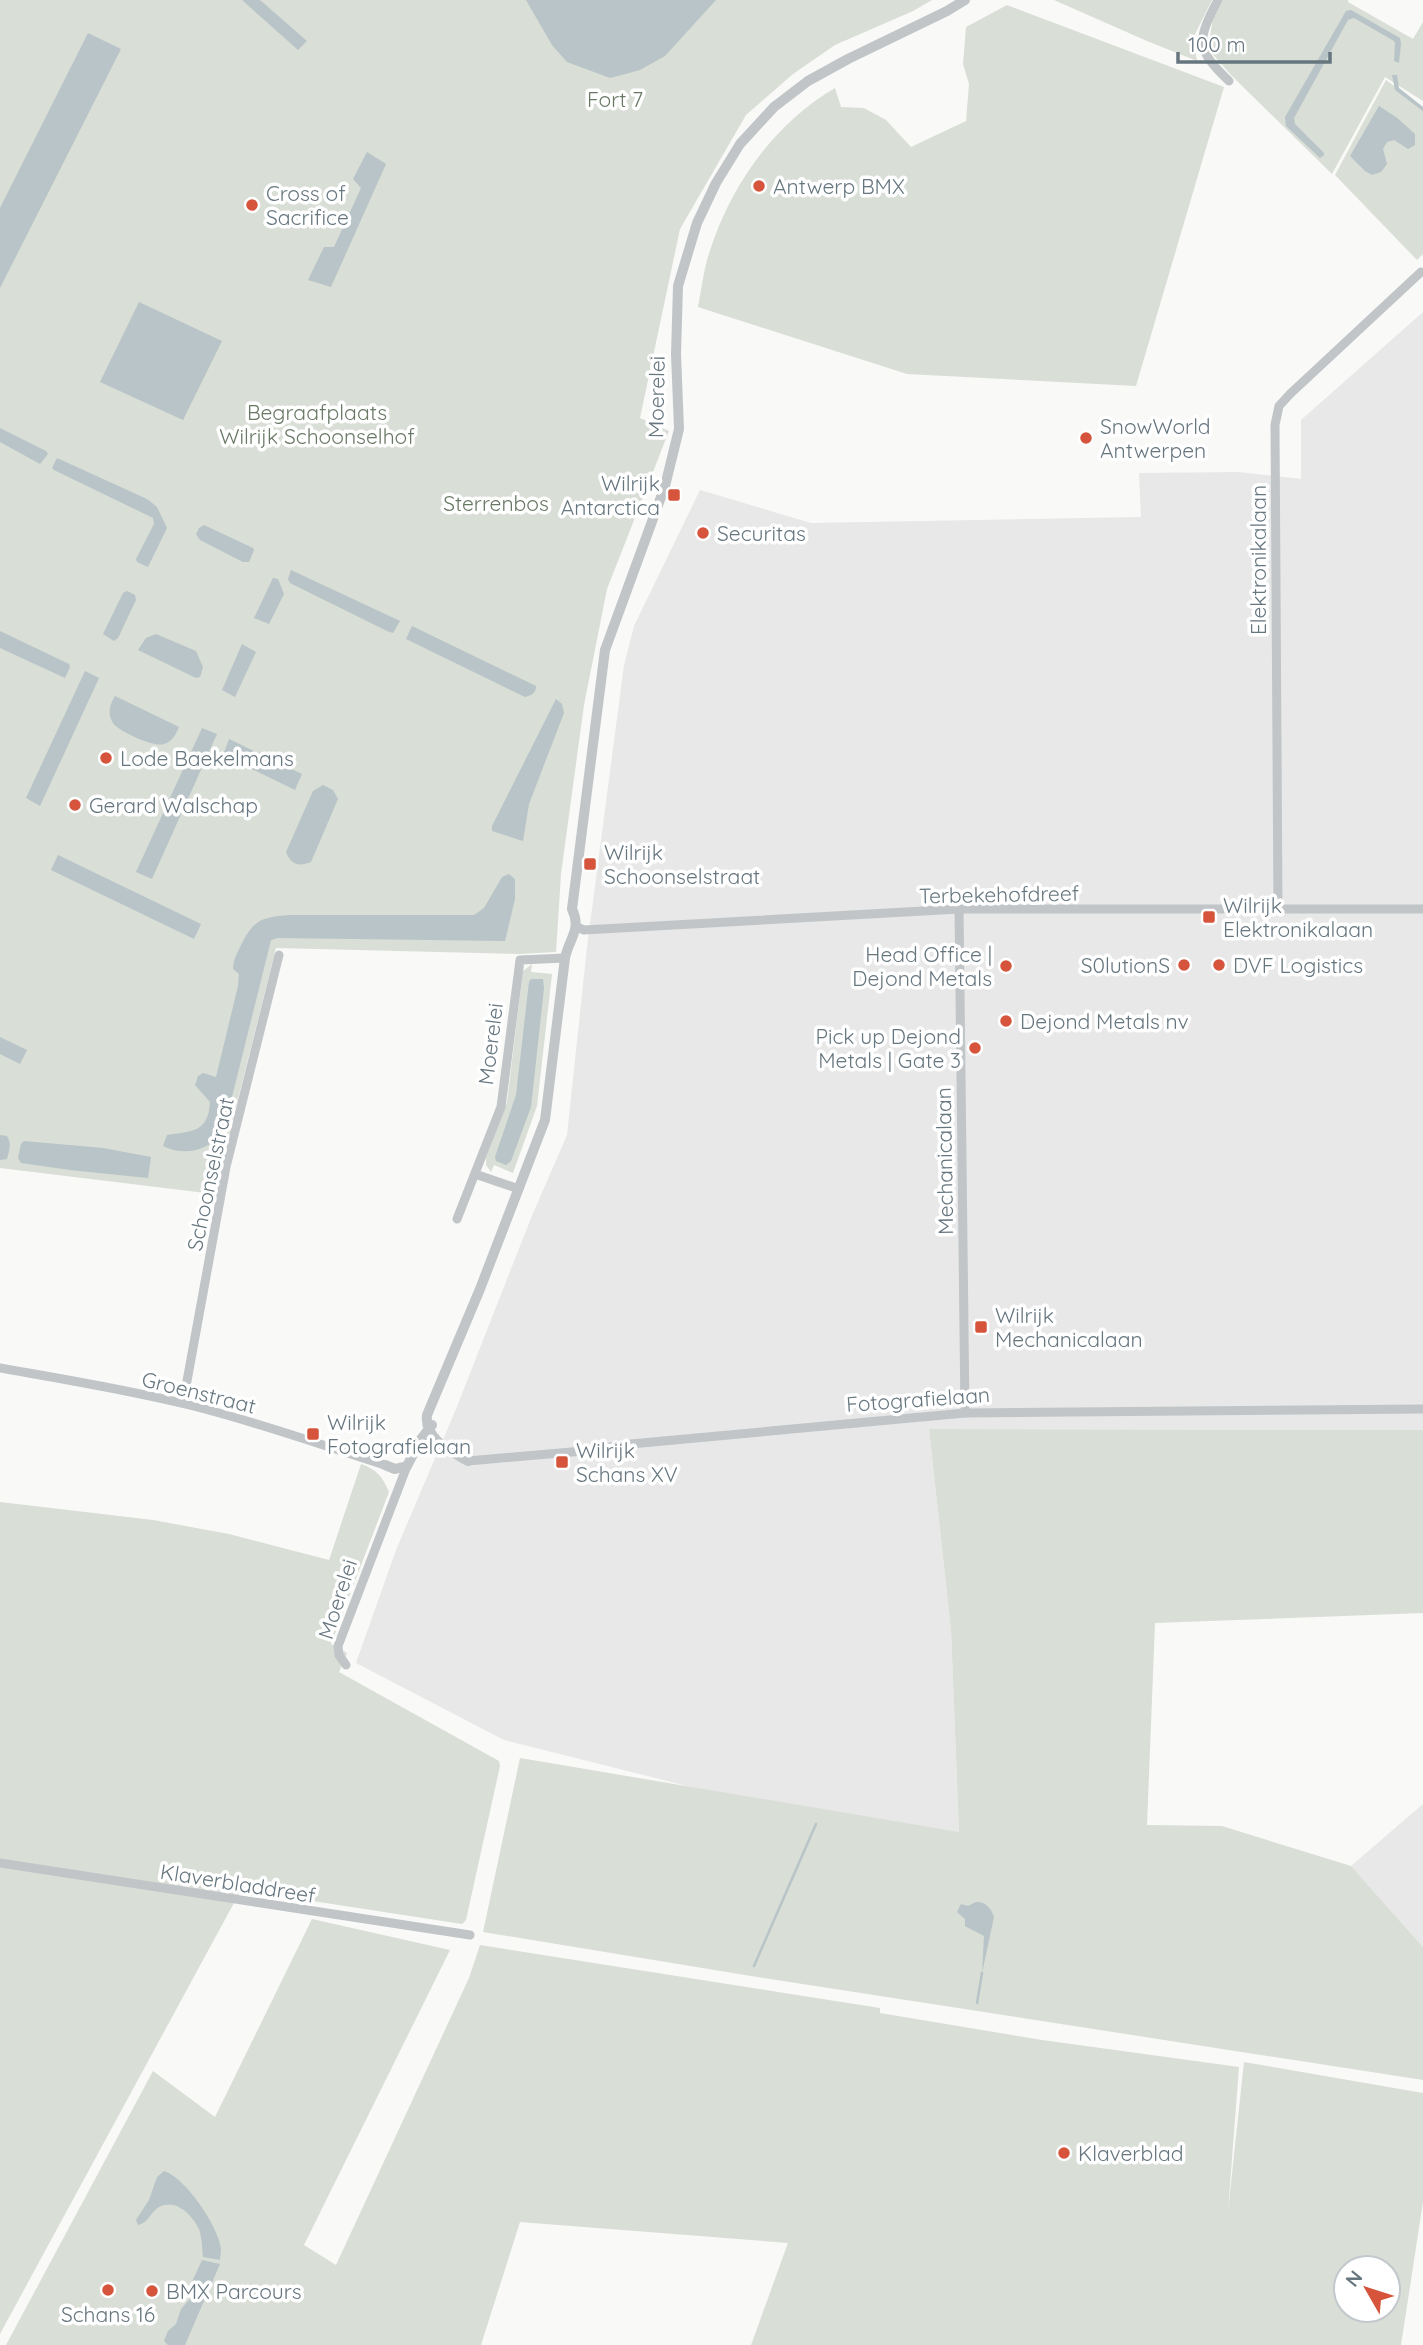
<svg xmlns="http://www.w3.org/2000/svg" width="1423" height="2345" font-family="Quicksand,sans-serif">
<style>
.built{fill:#e7e8e7}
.green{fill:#d9ded6;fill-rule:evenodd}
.water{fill:#b8c4c7}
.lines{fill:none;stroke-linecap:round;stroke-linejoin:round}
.stream{stroke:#b8c4c7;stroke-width:2.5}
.minor{stroke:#c1c5c8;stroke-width:9}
.tertiary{stroke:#c1c5c8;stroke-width:10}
.poi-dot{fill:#d5543b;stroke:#fff;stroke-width:2.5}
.labels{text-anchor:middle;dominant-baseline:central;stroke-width:7;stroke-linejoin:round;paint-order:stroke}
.park-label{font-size:21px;fill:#697865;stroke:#fff}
.poi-label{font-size:21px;fill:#66767f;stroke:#fff;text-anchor:start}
.street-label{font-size:21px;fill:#66767f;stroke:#fff}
</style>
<rect width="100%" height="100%" fill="#f9f9f7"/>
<g class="built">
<polygon points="1423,312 1423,1430 929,1429 951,1630 959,1832 727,1796 504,1740 356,1663 396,1550 456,1409 531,1218 567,1135 587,947 624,665 634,626 700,490 811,523 1141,517 1139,473 1239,472 1301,479 1301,420"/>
<polygon points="1423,1804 1423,1947 1351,1866"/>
</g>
<g class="green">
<polygon points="0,0 932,0 913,11 835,45 793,74 746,115 680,229 640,418 669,431 607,589 584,705 561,874 556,952 519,954 276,948 214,1194 0,1168"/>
<polygon points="1054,0 1212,0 1193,38 1197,61 1147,41"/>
<polygon points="1223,0 1348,0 1348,2 1413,39 1423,22 1423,101 1385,77 1332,174 1232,76 1208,49 1213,18"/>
<path d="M1007,5L1224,87L1136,386L907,374L698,307C701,291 703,275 707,260C728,189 771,126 835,88L841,107L864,108L886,120L911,147L966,121L969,84L963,64L966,27Z"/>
<polygon points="1386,80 1423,107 1423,254 1417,260 1335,175"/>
<polygon points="532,964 531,972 552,974 537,1106 513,1173 494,1165 491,1172 486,1165 486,1158 507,1102 523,971"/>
<polygon points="929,1429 1423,1430 1423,1613 1155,1623 1147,1825 1222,1826 1351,1866 1423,1947 1423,2080 751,1976 483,1932 520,1758 959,1832 951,1630"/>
<path d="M361,1464C376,1469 383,1477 389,1492L331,1644L347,1653L339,1672L499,1761L500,1766L466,1920L462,1924L241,1890L0,2334V1502L153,1520L229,1534L329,1560Z"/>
<path d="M312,1919L450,1950L304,2245L336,2265L469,1978L480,1945L880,2008V2013L1042,2040L1239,2067L1228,2211L1244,2062L1423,2093V2202L1401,2345H751L788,2243L520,2222L481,2345H6L153,2071L215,2117ZM1346,2268H1388V2310H1346Z"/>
</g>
<g class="water">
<polygon points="242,0 260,0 307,41 298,50"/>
<polygon points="526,0 716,0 665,56 640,70 610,78 567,62 552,45"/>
<polygon points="1351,10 1400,38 1401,44 1399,63 1394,61 1395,44 1394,41 1354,18 1348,20 1294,118 1295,124 1324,153 1324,155 1320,158 1286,126 1285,117 1346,11"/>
<polygon points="88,33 121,49 0,288 0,208"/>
<polygon points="1392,75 1397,75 1399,88 1423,107 1423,111 1395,90"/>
<polygon points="1379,106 1396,117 1415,134 1415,145 1408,149 1394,140 1387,142 1383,149 1387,164 1381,172 1372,175 1365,171 1350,156"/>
<polygon points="367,152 386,164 331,287 308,280 324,247 334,247 361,188 353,179"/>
<polygon points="139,302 222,341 183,420 100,382"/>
<polygon points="0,428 46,451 48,454 40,464 0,442"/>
<polygon points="57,458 147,499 157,507 167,528 148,567 137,562 136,559 154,524 153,518 54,470 52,468"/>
<polygon points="204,525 253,548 254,550 249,562 243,562 200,540 196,534 199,528"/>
<polygon points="291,570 400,621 393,633 387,631 290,583 288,579"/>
<polygon points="273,578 278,579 284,594 269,624 254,618"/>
<polygon points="127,591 135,595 136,600 118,638 114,641 103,634 123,593"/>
<path d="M412,626L536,686C536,693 532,695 525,697L406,639Z"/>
<polygon points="0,631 69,664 70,667 65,678 0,648"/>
<polygon points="156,634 196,651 203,667 200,677 196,678 138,650 146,638"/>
<polygon points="242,644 256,652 235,697 222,690"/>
<polygon points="85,671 99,678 40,806 26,798"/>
<path d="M115,696L179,727C176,734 172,742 164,744C155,748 118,731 113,723C107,714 110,704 115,696Z"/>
<polygon points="556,699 562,704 564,713 529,804 523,841 492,831 492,826"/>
<polygon points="202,728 217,734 152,879 136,872"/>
<polygon points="229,739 302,774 295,790 223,755"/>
<path d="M323,785L333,790L338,799L311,862C299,867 291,865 286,852L313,791Z"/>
<polygon points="58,855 201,924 194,939 51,870"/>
<path d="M509,874L515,879V899L505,941L278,938L271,940L227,1117C225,1122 224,1129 221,1133C208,1152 182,1156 163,1146L167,1135C192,1131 208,1133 210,1102L195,1085L198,1076L203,1073L216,1077L238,986L239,974L233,969C233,959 238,952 242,943C255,918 264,917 291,915H474L484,908L502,877Z"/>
<polygon points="531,979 543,979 544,988 531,1107 511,1161 506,1165 496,1161 495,1157 516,1095 529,982"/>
<polygon points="0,1037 27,1050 20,1064 0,1054"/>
<path d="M0,1135L7,1136C12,1144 9,1151 7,1159L0,1160Z"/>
<polygon points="24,1141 103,1148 151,1157 148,1178 70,1170 21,1163 18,1158 21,1144"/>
<path d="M976,1902C986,1902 991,1908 994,1917L982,1973L984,1936L965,1926V1919L957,1912L961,1904L968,1906Z"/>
<path d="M164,2171C185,2177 219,2227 221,2249C221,2253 220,2257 220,2260L203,2257C202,2248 202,2237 199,2229C192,2215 176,2198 159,2207C150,2212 149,2223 138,2225L136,2220L149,2200L157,2177Z"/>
<polygon points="202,2260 220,2264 185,2345 168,2345 164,2341 168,2331 176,2324 181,2309 190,2299 191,2284"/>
</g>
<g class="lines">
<g class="stream">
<polyline points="754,1966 816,1824"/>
<polyline points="977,2003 982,1973"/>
</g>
<g class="minor">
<path d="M1218,0C1197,40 1195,49 1229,81"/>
<polyline points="959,909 965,1413"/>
<polyline points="1278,910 1275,425 1279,406 1290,394 1421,272"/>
<polyline points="577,927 584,930 959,909 1423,909"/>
<polyline points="475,1174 519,1189"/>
<polyline points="457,1219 501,1107 520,960 565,958"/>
<path d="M0,1368C62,1379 124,1389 185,1404C252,1420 318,1444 385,1465"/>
<polyline points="183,1403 226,1167 279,955"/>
<polyline points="468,1461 583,1451 631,1444 965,1413 1423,1409"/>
<polyline points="346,1665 339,1655 338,1646 407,1466"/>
<polyline points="0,1863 470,1935"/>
</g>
<g class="tertiary">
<path d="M468,1461C451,1451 424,1439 427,1415L480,1289L545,1120L565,958C569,938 582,930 572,909L605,650L665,486L679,429L676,354L678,286L697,223L716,183L740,144L774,107L808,81L848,59L947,11L965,0"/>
<polyline points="385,1465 395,1469 407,1466 421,1439 432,1425"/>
</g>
</g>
<g class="poi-dot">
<circle cx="759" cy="186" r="7"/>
<circle cx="252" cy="205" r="7"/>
<circle cx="1086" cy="438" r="7"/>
<rect x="667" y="488" width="14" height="14" rx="3.5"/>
<circle cx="703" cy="533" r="7"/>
<circle cx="106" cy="758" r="7"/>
<circle cx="75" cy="805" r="7"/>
<rect x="583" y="857" width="14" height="14" rx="3.5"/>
<rect x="1202" y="910" width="14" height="14" rx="3.5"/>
<circle cx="1184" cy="965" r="7"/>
<circle cx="1219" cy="965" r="7"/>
<circle cx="1006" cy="966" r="7"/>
<circle cx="1006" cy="1021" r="7"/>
<circle cx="975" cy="1048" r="7"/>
<rect x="974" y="1320" width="14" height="14" rx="3.5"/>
<rect x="306" y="1427" width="14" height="14" rx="3.5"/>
<rect x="555" y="1455" width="14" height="14" rx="3.5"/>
<circle cx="1064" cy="2153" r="7"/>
<circle cx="108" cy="2290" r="7"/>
<circle cx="152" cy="2291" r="7"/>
</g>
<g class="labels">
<g class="park-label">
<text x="615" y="99">Fort 7</text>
<text x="317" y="412">Begraafplaats<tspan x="317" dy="24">Wilrijk Schoonselhof</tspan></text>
<text x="496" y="503">Sterrenbos</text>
</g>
<g class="poi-label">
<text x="773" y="186">Antwerp BMX</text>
<text x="266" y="193">Cross of<tspan x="266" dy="24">Sacrifice</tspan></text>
<text x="1100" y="426">SnowWorld<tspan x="1100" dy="24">Antwerpen</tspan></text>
<text x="660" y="483" text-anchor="end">Wilrijk<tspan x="660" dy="24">Antarctica</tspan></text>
<text x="717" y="533">Securitas</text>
<text x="120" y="758">Lode Baekelmans</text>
<text x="89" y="805">Gerard Walschap</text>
<text x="604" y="852">Wilrijk<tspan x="604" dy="24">Schoonselstraat</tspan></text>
<text x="1223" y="905">Wilrijk<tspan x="1223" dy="24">Elektronikalaan</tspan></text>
<text x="992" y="954" text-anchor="end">Head Office |<tspan x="992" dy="24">Dejond Metals</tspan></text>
<text x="1170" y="965" text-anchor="end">S0lutionS</text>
<text x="1233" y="965">DVF Logistics</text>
<text x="1020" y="1021">Dejond Metals nv</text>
<text x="961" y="1036" text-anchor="end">Pick up Dejond<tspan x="961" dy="24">Metals | Gate 3</tspan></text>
<text x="995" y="1315">Wilrijk<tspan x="995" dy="24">Mechanicalaan</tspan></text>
<text x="327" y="1422">Wilrijk<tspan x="327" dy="24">Fotografielaan</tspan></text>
<text x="576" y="1450">Wilrijk<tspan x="576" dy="24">Schans XV</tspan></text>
<text x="1078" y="2153">Klaverblad</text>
<text x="166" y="2291">BMX Parcours</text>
<text x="108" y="2314" text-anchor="middle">Schans 16</text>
</g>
<g class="street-label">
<text transform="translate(656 397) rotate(-89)">Moerelei</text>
<text transform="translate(1258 560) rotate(-90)">Elektronikalaan</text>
<text transform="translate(999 894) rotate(-1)">Terbekehofdreef</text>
<text transform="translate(490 1044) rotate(-83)">Moerelei</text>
<text transform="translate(944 1161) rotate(-91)">Mechanicalaan</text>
<text transform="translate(210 1174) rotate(-78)">Schoonselstraat</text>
<text transform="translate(199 1392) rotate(14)">Groenstraat</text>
<text transform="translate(918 1399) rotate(-4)">Fotografielaan</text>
<text transform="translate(337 1599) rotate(-72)">Moerelei</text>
<text transform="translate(238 1883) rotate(9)">Klaverbladdreef</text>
</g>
</g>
<g transform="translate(1367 2289) rotate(309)"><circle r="33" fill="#ffffff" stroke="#c2c8cc" stroke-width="2"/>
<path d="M0-5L12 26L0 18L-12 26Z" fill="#d5543b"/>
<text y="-10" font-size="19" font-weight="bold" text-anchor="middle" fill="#66767f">N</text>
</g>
<path d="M1178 52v10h152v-10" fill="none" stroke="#66767f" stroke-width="3.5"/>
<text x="1188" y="52" font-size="21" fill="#66767f" stroke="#ffffff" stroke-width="5" paint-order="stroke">100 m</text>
</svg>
